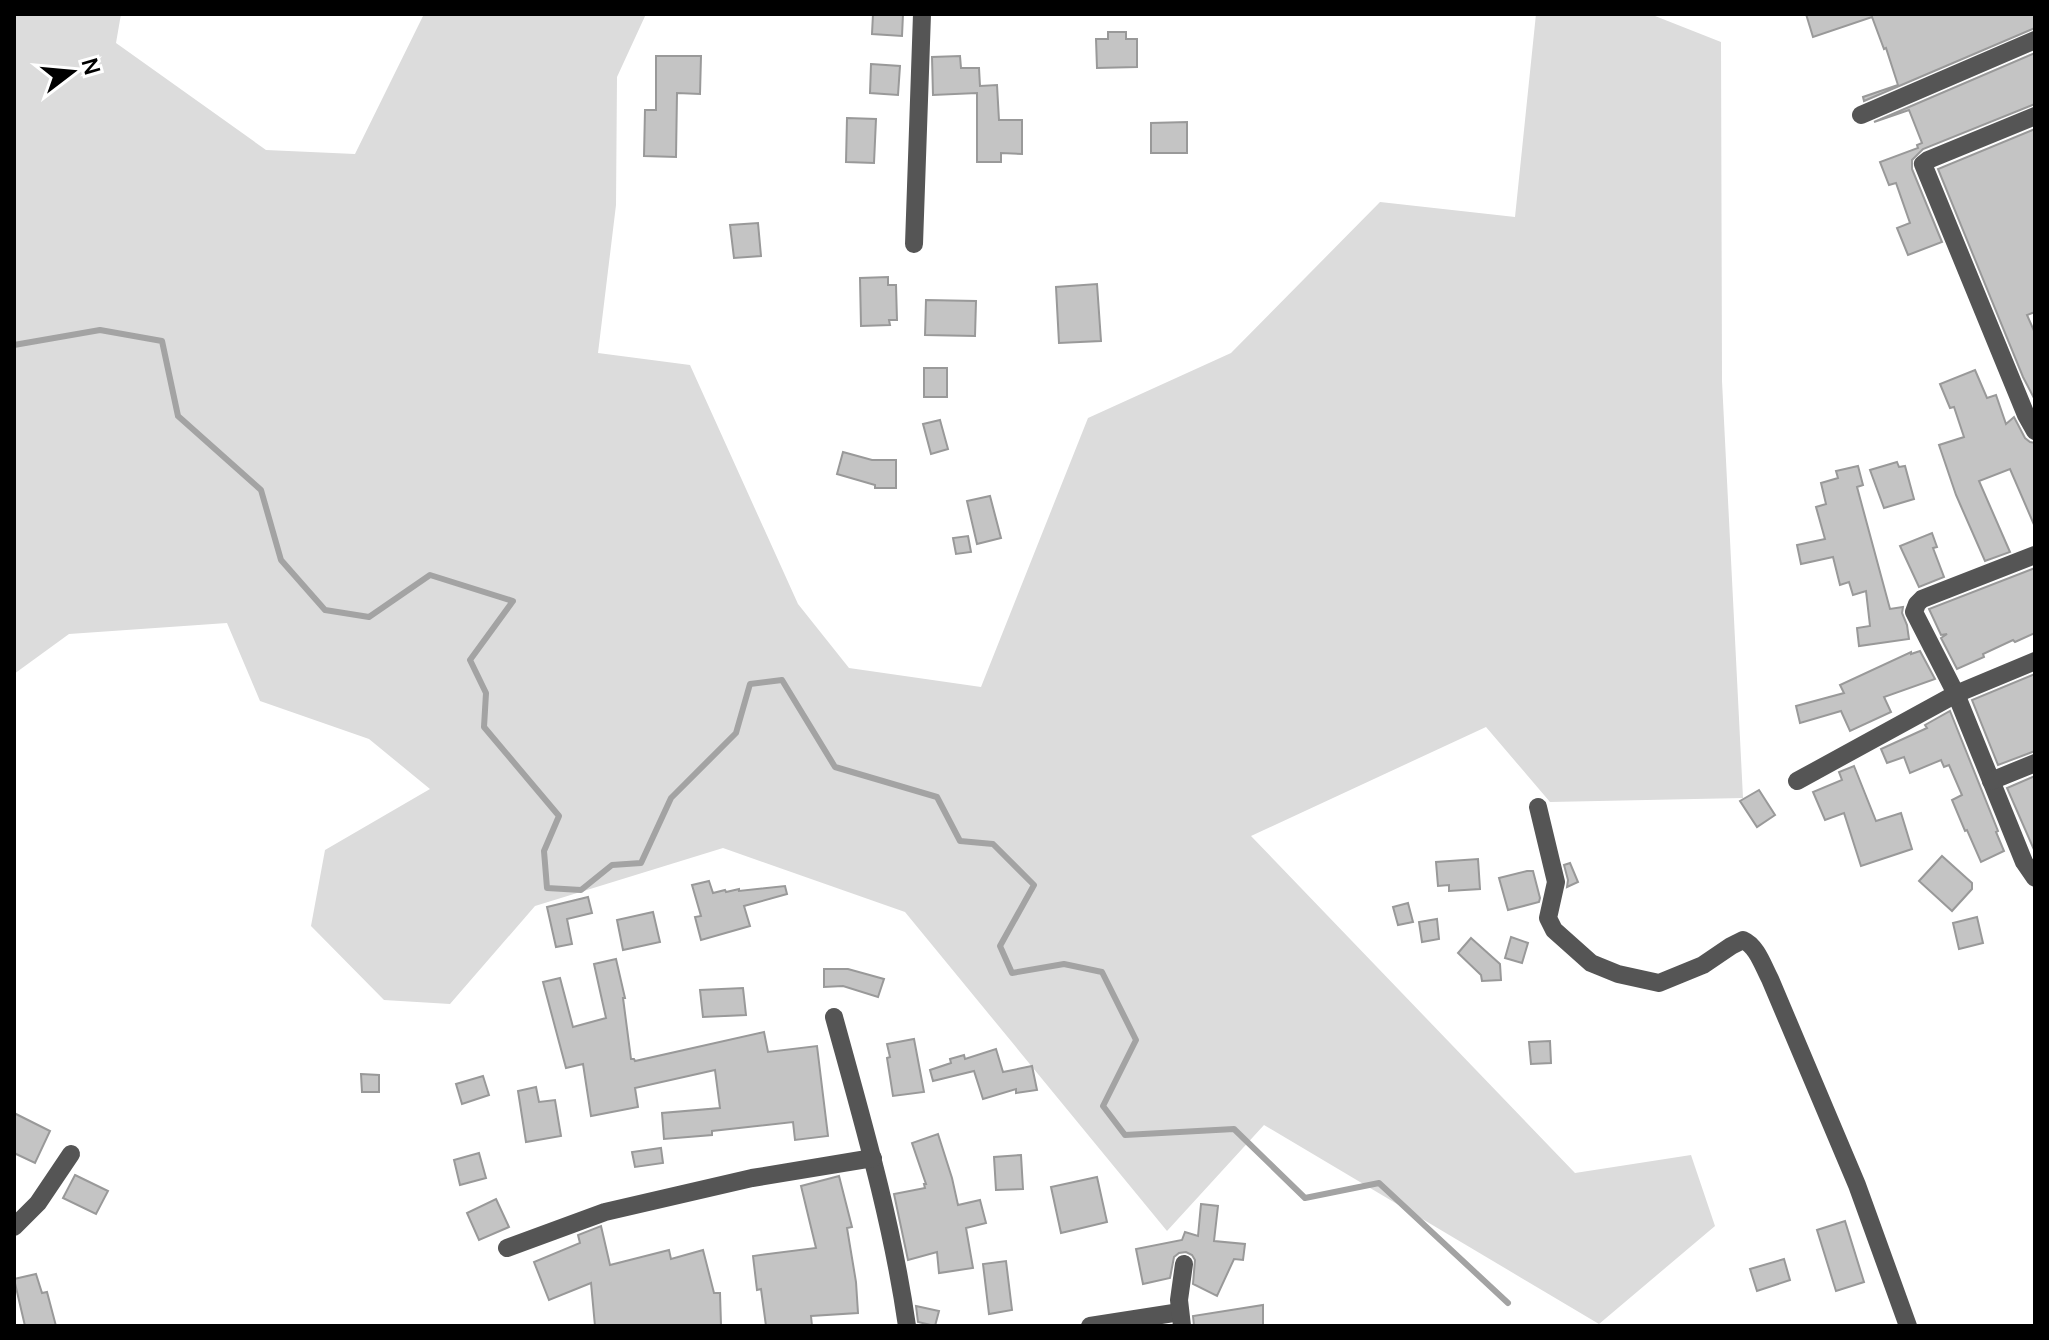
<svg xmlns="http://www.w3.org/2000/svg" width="2049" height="1340" font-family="Manrope,sans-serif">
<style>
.green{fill:#dcdcdc}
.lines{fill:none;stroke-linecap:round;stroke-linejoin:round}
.stream{stroke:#a3a3a3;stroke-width:6}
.building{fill:#c4c4c4;stroke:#999;stroke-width:2}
.minor{stroke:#555;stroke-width:18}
</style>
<rect width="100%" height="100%" fill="#fff"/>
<polygon class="green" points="14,14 121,14 116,43 266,150 355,154 424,14 646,14 617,77 616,205 598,353 690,365 798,604 849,668 981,687 1088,418 1231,353 1380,202 1515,217 1536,14 1650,14 1721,42 1722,381 1743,798 1550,802 1486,727 1251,836 1575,1173 1691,1155 1715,1226 1599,1324 1264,1125 1167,1231 905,912 723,848 535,906 450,1004 384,1000 311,926 325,850 430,789 369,739 260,701 227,623 69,634 14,674"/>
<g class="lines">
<polyline class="stream" points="14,345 100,330 162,341 178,416 261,490 281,560 325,610 369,617 430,575 513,601 470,660 486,693 484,727 559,816 544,851 547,888 581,890 612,865 641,863 671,798 736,733 750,684 782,680 835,767 937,797 960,841 993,844 1034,885 1000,946 1012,973 1064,964 1102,972 1136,1040 1103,1106 1125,1135 1234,1129 1305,1198 1379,1183 1508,1303"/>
</g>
<g class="building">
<polygon points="873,14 903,14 902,36 872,34"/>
<polygon points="1806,14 2035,14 2035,28 1864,101 1863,97 1898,85 1886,48 1884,49 1872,17 1813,37"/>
<polygon points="1108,32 1126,32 1126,39 1137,39 1137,67 1097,68 1096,39 1108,39"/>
<polygon points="2035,53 2035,104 1923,149 1912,160 1912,169 1942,242 1908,255 1897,228 1910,223 1896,183 1889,185 1880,162 1918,148 1917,145 1922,143 1909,110 1874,122"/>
<polygon points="656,56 701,56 700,94 677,93 676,157 644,156 645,110 656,110"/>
<polygon points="960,56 961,68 979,68 980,86 997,85 999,120 1022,120 1022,154 1001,153 1001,162 977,162 977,93 933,95 932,57"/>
<polygon points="871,64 900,66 898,95 870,93"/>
<polygon points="847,118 876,119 874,163 846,162"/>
<polygon points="1187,122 1187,153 1151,153 1151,123"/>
<polygon points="2035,129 2035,312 2027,315 2035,333 2035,405 2035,400 2023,377 1938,169"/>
<polygon points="758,223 761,256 734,258 730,225"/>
<polygon points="888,277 888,285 896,285 897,320 889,320 890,325 861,326 860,278"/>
<polygon points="1097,284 1101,341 1059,343 1056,287"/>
<polygon points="926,300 976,301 975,336 925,335"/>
<rect x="924" y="368" width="23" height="29"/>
<polygon points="1975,370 1987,398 1996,395 2006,424 2014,417 2025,438 2030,442 2035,443 2035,527 2010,469 1979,481 2010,552 1985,561 1956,495 1939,445 1964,437 1954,407 1950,408 1940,384"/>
<polygon points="940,420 948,449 931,454 923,424"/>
<polygon points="843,452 872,460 896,460 896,488 875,488 875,485 837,474"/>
<polygon points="1897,462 1899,467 1905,466 1914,499 1884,508 1870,470"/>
<polygon points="1858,466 1863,485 1857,487 1890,609 1903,607 1902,613 1907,625 1909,639 1859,646 1857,628 1870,626 1866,591 1853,595 1849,582 1840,585 1833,557 1801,564 1797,545 1825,539 1816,507 1826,504 1821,483 1838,478 1836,471"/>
<polygon points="990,496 1001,538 977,544 967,501"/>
<polygon points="1932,533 1937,547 1933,548 1944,577 1919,587 1900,546"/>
<polygon points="968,536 971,552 956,554 953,538"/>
<polygon points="2035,568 2035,633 2015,642 2013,640 1983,654 1984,657 1957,669 1941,638 1947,634 1941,635 1929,609"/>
<polygon points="1920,651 1935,679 1884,697 1891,712 1850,731 1841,711 1800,723 1796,706 1844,693 1840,685 1911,652 1911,654"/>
<polygon points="2035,674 2035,751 1998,765 1972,700"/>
<polygon points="1950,711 1998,831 1996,832 2004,851 1981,862 1967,830 1965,831 1952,800 1962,795 1949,765 1944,767 1941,760 1910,773 1904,757 1887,763 1881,749 1927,728 1925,725"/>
<polygon points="1854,766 1876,821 1901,813 1912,849 1861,866 1844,813 1825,820 1813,792 1842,780 1839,772"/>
<polygon points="2035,776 2035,852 2007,788"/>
<polygon points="1759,790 1775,815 1757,827 1740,801"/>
<polygon points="1942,856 1972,883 1972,889 1952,911 1919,881"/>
<polygon points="1478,859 1480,889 1449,891 1449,885 1438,886 1436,862"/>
<polygon points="1570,863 1578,882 1567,887 1568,880 1564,865"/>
<polygon points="1527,871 1533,871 1540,898 1539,902 1508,910 1499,878"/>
<polygon points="709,881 713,893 725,890 726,892 739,889 739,891 785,886 787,894 744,906 750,926 701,940 695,917 701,916 692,885"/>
<polygon points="588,897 592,913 567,919 572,944 556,947 547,907"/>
<polygon points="1408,903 1413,922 1398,925 1393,907"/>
<polygon points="653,912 660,942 623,950 617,920"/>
<polygon points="1977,917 1983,943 1959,949 1953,923"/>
<polygon points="1437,919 1439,939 1422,942 1419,922"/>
<polygon points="1511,937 1528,943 1522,963 1505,958"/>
<polygon points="1471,938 1500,964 1501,980 1482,981 1481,975 1458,953"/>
<polygon points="616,959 625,998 623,998 631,1059 634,1059 635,1061 764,1032 768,1052 817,1046 828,1136 795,1140 793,1122 712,1131 712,1135 664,1139 662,1113 720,1108 715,1070 635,1088 638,1107 591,1116 583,1064 566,1068 543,982 560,978 573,1027 606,1018 594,964"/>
<polygon points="824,969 848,969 884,979 878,997 843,986 824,987"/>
<polygon points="743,988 746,1015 703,1017 700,990"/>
<polygon points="914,1039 924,1092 893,1096 887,1058 890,1057 887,1044"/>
<polygon points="1550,1041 1551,1063 1531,1064 1529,1042"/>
<polygon points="996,1049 1003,1072 1032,1066 1037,1090 1016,1093 1016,1089 983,1099 974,1071 933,1081 930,1070 951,1063 950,1059 964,1055 965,1059"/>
<polygon points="361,1074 379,1075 379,1092 362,1092"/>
<polygon points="483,1076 489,1095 462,1104 456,1084"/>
<polygon points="536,1087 539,1102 555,1100 561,1136 526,1142 518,1091"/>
<polygon points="14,1113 50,1131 35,1163 14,1153"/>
<polygon points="938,1134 952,1178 958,1205 980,1200 986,1223 966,1228 973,1268 939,1273 937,1252 908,1260 894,1194 925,1188 924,1184 926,1184 912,1143"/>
<polygon points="661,1148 663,1163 635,1167 632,1152"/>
<polygon points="479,1153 486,1178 460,1185 454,1160"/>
<polygon points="1021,1155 1023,1189 996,1190 994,1157"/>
<polygon points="75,1175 108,1191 96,1214 63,1198"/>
<polygon points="839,1176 852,1227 847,1228 856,1282 858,1313 811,1316 812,1326 766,1326 761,1289 757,1290 753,1256 816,1248 801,1186"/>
<polygon points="1097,1177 1107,1222 1061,1233 1051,1187"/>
<polygon points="496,1199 509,1227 479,1240 467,1213"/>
<polygon points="1201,1204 1218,1206 1214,1241 1245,1244 1243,1260 1234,1259 1217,1296 1193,1284 1195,1260 1192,1255 1186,1252 1179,1253 1174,1257 1170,1278 1143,1284 1136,1249 1182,1240 1185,1232 1198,1236"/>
<polygon points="1845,1221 1864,1282 1836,1291 1817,1230"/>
<polygon points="601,1226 610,1265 669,1250 671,1259 703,1250 714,1293 720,1293 721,1325 595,1326 591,1283 549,1300 534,1262 580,1243 578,1235"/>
<polygon points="1784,1259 1790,1280 1757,1291 1750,1269"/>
<polygon points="1006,1261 1012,1310 989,1314 983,1264"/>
<polygon points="36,1274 42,1293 47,1292 56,1326 25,1326 14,1279"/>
<polygon points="1263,1305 1263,1326 1194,1326 1193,1316"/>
<polygon points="916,1306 939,1311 935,1326 918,1322"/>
</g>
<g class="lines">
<g class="minor">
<polyline points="1861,115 2035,40"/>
<polyline points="2035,116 1928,160 1923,164 2026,415 2035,431"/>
<polyline points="914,244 922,14"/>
<polyline points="2035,555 1922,599 1917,604 1914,612 1956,694 2024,862 2035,878"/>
<polyline points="1797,781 1956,694 2035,661"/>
<polyline points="1991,781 2035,763"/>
<path d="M1538,807L1556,882L1548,918L1554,930L1591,963L1618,974L1659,983L1703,965L1731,946L1743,940C1757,946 1763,966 1770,979L1857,1185L1908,1326"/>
<path d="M834,1017C862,1119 892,1221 907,1326"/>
<polyline points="14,1227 38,1203 71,1154"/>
<polyline points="507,1248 605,1212 752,1178 873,1158"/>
<polyline points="1090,1326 1180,1312"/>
<polyline points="1182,1326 1179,1300 1184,1264"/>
</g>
</g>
<rect width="2049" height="1340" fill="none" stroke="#000000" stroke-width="32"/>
<g transform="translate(72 72) rotate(74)" stroke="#ffffff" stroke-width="6" paint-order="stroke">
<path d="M0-6L14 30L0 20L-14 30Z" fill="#000000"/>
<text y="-12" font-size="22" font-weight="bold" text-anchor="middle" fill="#000000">N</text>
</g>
</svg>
